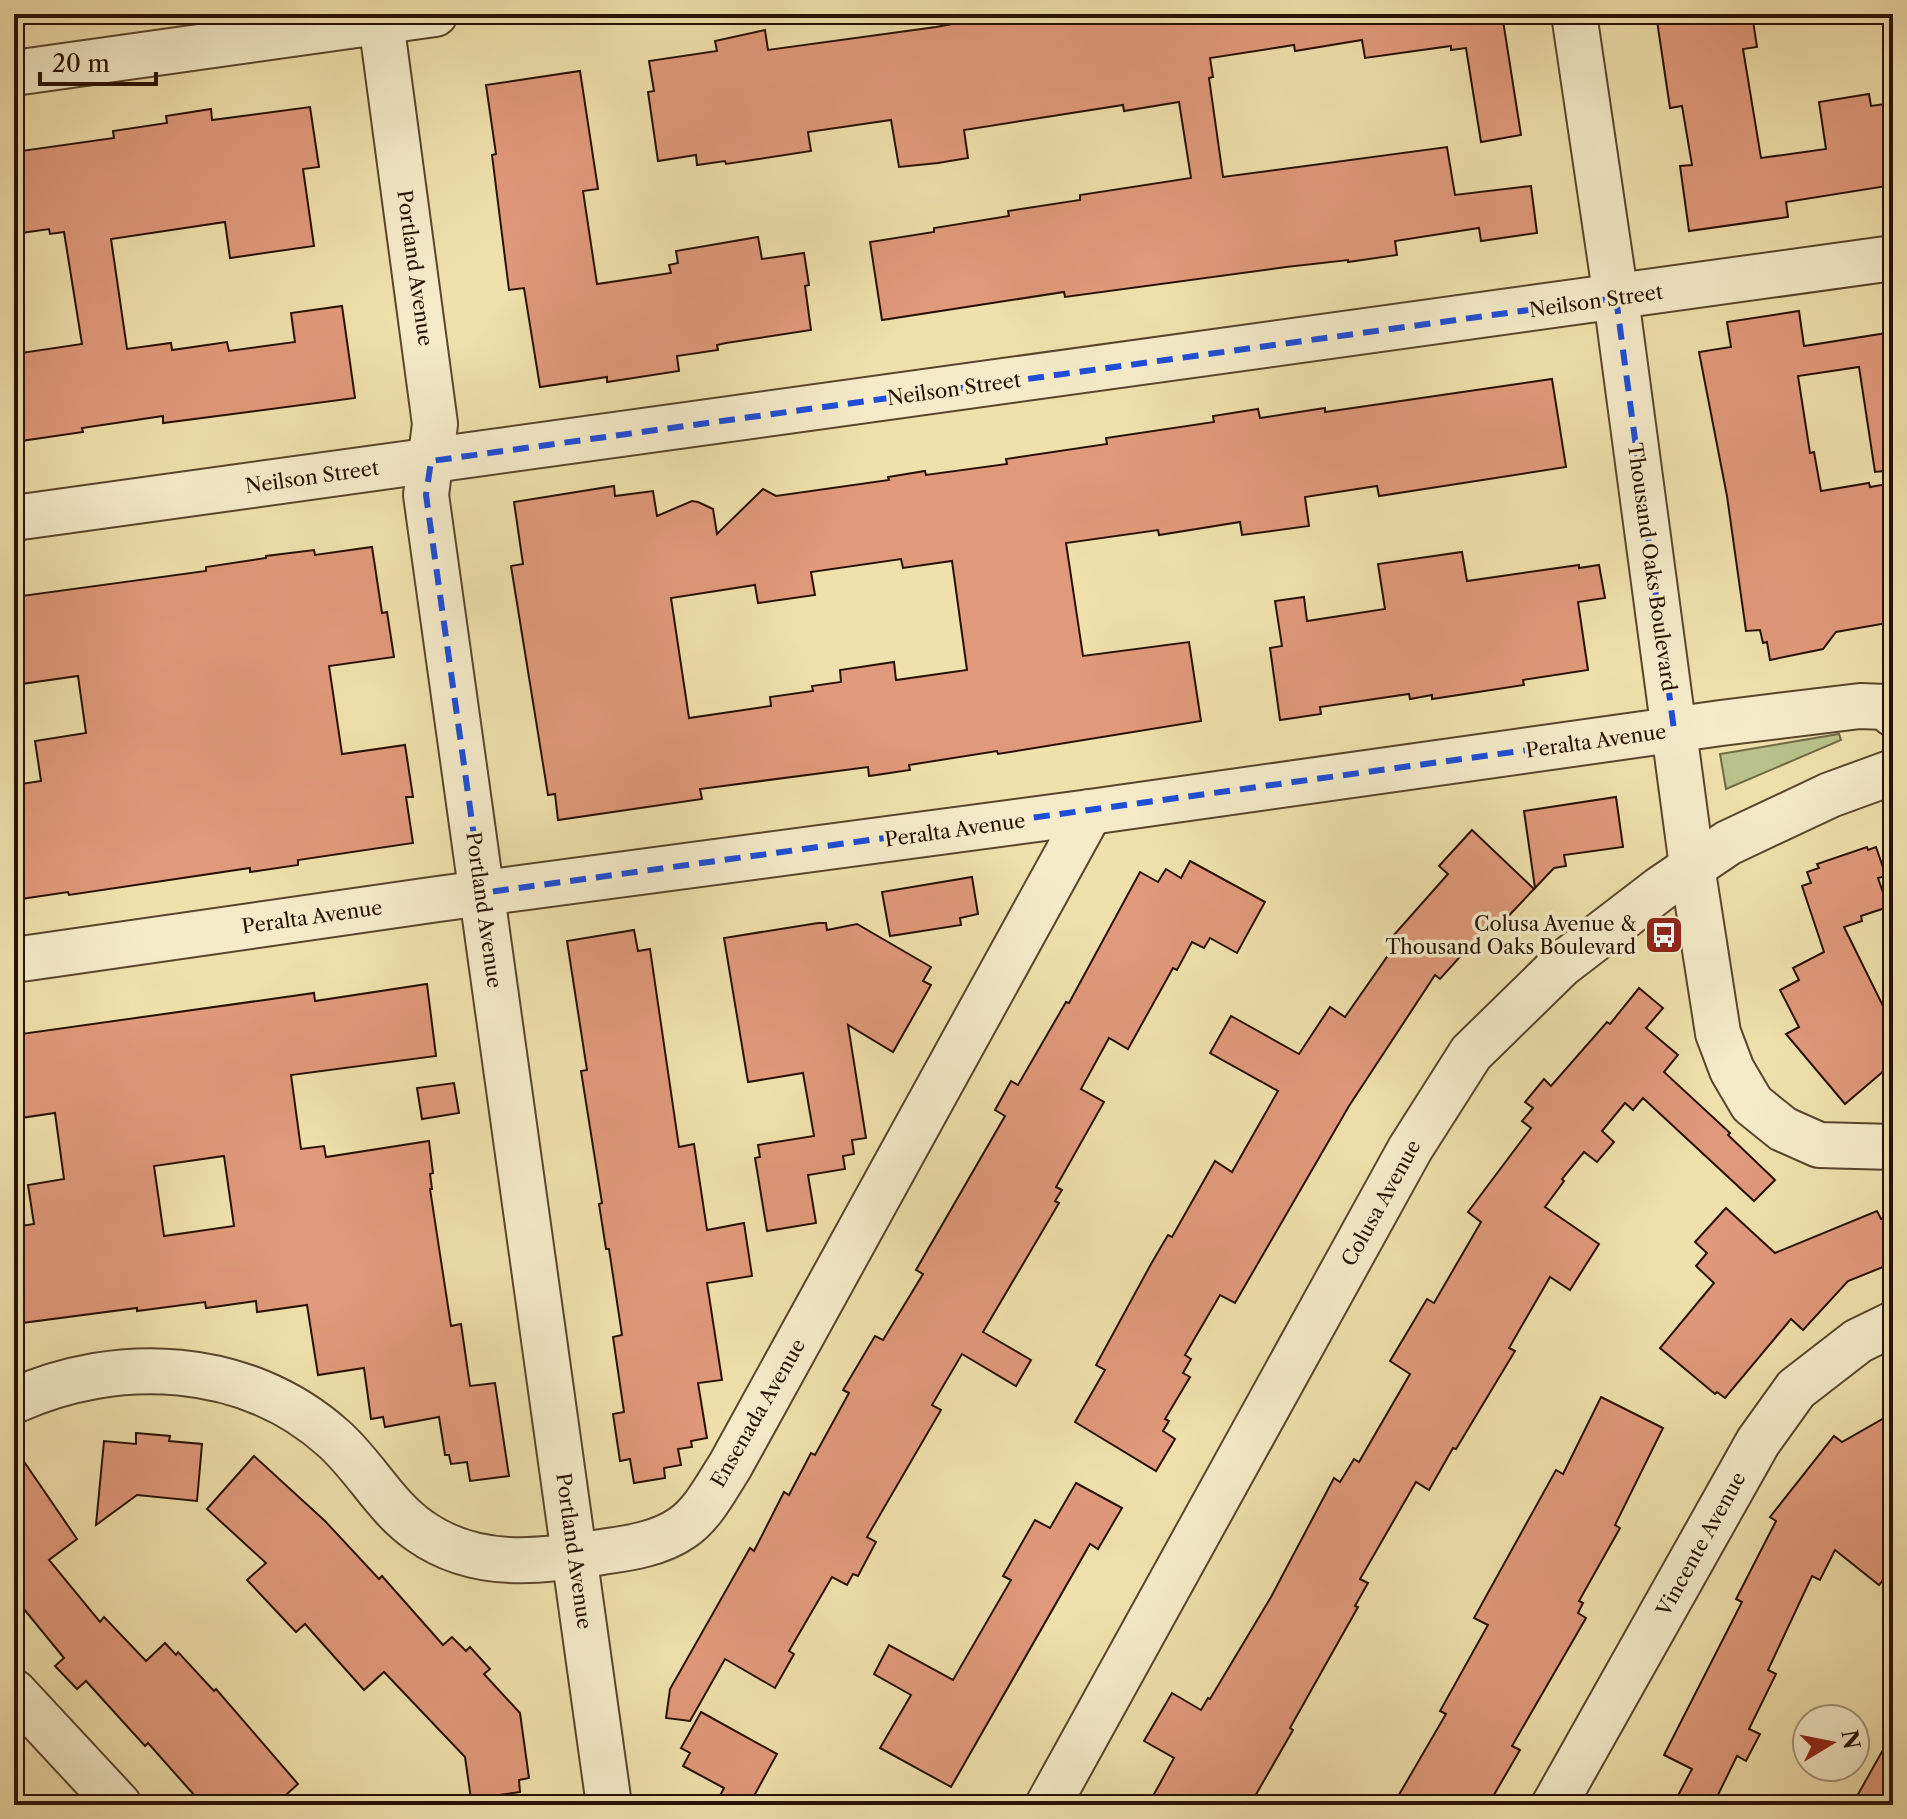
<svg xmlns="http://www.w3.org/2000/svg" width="1907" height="1819" font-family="'Libre Caslon Text',serif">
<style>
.green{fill:#b8c28a;stroke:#706a46;stroke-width:2}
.building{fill:#e0997a;stroke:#281102;stroke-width:2;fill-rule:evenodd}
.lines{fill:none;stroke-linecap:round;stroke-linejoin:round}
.minor-casing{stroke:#5a452c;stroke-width:48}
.minor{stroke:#f5ebc9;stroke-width:44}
.marked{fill:none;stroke:#1d4ed8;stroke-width:6;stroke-dasharray:16 10;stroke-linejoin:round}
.labels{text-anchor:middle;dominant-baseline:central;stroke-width:7;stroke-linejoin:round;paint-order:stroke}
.street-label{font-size:20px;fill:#281102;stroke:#f5ebc9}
.poi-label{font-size:20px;fill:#281102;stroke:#f5ebc9;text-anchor:end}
</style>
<rect width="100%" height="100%" fill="#efe0ac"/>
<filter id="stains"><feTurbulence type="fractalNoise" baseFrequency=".0025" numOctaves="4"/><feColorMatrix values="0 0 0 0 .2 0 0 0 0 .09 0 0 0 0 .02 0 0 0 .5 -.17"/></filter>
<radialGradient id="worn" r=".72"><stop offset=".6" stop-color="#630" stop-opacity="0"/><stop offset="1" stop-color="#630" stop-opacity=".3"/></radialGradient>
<polygon class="green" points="1839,734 1841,740 1726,789 1720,754"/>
<g class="building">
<polygon points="991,14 1502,14 1521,135 1481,142 1466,48 1451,50 1451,46 1365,58 1362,40 1295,51 1294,45 1210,58 1213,77 1209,78 1223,177 1447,147 1455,195 1531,186 1537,233 1481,241 1479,228 1395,241 1397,255 1348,262 1348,260 1286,267 1065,297 1064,292 882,320 870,242 934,232 934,228 1009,216 1008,211 1080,200 1080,195 1191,178 1179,102 1124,111 1123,105 964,130 968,158 938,163 899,167 891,120 808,132 811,151 726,164 725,161 697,165 696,155 658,161 648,92 654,91 649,61 717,51 715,41 765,30 768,50 936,27 991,17"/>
<polygon points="1656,14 1752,14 1757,47 1743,49 1761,158 1826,149 1819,102 1869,94 1871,106 1893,103 1893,185 1786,202 1788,217 1689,231 1680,166 1692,165 1682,106 1670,108"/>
<polygon points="580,71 598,189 583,191 597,284 671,273 669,265 678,263 676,251 758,237 762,259 804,253 809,285 805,286 811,330 726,343 717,345 718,350 677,356 679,371 607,382 607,377 540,387 524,288 509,290 492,155 496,154 486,85"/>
<polygon points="310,107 319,167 303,169 314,246 230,258 225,222 111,239 127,349 171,343 172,350 227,342 229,351 295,342 291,313 342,306 355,398 163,423 163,416 82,428 83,432 14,442 14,354 82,344 64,232 50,234 49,229 14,234 14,152 114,138 113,131 167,123 166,116 211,109 212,120"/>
<polygon points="1799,311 1804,346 1893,332 1893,470 1875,472 1859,367 1798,376 1810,453 1814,452 1821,491 1869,483 1870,487 1893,483 1893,622 1836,632 1823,649 1770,660 1767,642 1763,643 1760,630 1746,631 1727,496 1699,352 1731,347 1727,322"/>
<path d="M1552,379L1566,467L1379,496L1377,486L1305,497L1309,526L1242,535L1240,522L1159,535L1158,530L1066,543L1083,656L1189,642L1201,721L998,754L997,751L909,765L910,770L869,776L868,767L700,789L702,799L558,820L555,794L548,795L511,566L523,564L514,502L614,486L615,496L653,491L657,516L692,501L698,502L713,509L717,534L763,489L776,496L889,480L888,477L925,471L926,475L1007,464L1006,459L1107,444L1106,438L1214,422L1213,416L1258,409L1260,418L1325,408V412ZM901,559L903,568L952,561L967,670L896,680L894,662L840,670L841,682L812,686L813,691L770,697L771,706L689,718L671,598L755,585L758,603L815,595L811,572Z"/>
<polygon points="372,547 382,613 387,612 394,657 329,666 342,754 405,745 413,797 406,797 413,843 298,860 298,865 250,872 250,868 69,895 68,892 14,900 14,785 41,781 35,741 86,733 78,676 14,685 14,597 206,571 206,567 266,558 266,556 314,550 315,555"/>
<polygon points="1462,552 1467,581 1579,565 1579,568 1599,565 1605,598 1578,602 1588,670 1523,680 1524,685 1432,699 1432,695 1410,699 1409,694 1320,707 1321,714 1280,720 1270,648 1282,646 1275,601 1304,597 1307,621 1385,609 1378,564"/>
<polygon points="1616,797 1623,847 1564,855 1566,866 1554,868 1535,888 1524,811"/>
<polygon points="1472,830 1534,889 1501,924 1495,918 1440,979 1435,975 1349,1106 1235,1303 1220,1295 1185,1355 1191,1359 1183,1373 1190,1377 1165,1419 1169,1421 1163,1431 1175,1439 1156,1471 1075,1422 1105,1370 1096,1365 1151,1264 1168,1235 1172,1237 1215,1161 1232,1172 1278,1091 1210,1053 1231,1016 1299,1054 1330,1007 1345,1017 1398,941 1393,936 1448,874 1439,866"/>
<polygon points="1867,847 1868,850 1876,847 1886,876 1878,878 1888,907 1861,916 1862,921 1844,927 1883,1006 1893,998 1893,1063 1845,1104 1786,1034 1799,1027 1780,990 1799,980 1793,968 1824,952 1802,886 1811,883 1807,872 1819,868 1817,864"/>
<polygon points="1190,861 1265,902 1237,953 1210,938 1204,948 1192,942 1177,970 1173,968 1128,1049 1109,1038 1081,1089 1104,1102 1056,1187 1062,1190 1055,1201 1059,1203 983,1332 1031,1360 1016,1386 962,1354 932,1405 941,1410 867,1537 876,1542 858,1576 853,1574 847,1585 832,1577 789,1651 794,1654 775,1688 725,1659 690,1721 666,1718 670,1689 750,1548 754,1551 784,1492 789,1495 811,1453 815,1455 849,1393 843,1390 875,1336 883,1340 923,1274 916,1270 1005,1116 995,1110 1011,1081 1018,1085 1066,1002 1069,1003 1140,872 1158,882 1166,869 1181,878"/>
<polygon points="972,877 978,914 960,918 961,925 890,936 882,892"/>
<polygon points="818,923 826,923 827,930 857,924 931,967 923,981 931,985 893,1052 848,1025 866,1138 852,1140 854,1154 843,1156 845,1169 808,1175 816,1223 767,1231 755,1158 760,1157 758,1145 814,1136 803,1073 748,1082 724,938"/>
<polygon points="634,930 638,951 650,949 679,1147 694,1144 707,1230 744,1223 752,1276 707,1283 722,1380 698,1383 707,1438 691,1441 692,1447 678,1449 681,1465 664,1468 665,1478 634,1483 630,1459 620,1461 613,1414 624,1412 613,1337 622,1335 609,1249 606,1249 599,1204 602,1203 581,1071 587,1070 567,941"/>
<path d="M427,984L436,1056L291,1075L301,1149L324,1146L326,1157L429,1141L433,1173L430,1174L432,1189H430L451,1326L461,1324L470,1386L495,1383L509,1476L470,1481L467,1462L451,1464L449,1455H445L439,1417L385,1427L383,1417L371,1419L364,1368L318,1375L307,1305L257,1312L256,1301L206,1308L205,1302L137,1311V1308L14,1324V1227L34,1224L28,1185L64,1179L55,1113L14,1119V1035L314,993L315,1001ZM224,1156L234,1226L164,1236L154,1166Z"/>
<polygon points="1639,988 1663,1008 1646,1028 1678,1055 1664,1072 1730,1133 1728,1135 1775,1180 1754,1201 1643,1098 1633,1110 1625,1103 1602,1131 1614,1142 1597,1162 1584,1152 1562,1179 1564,1181 1545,1207 1599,1244 1570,1290 1550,1277 1509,1348 1515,1351 1456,1449 1453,1448 1429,1490 1416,1482 1360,1579 1368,1583 1355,1606 1358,1607 1290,1728 1293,1730 1250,1805 1148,1805 1174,1758 1144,1741 1172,1693 1201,1710 1208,1698 1210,1699 1271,1597 1334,1478 1340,1482 1354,1459 1359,1462 1410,1374 1390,1361 1427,1299 1434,1303 1481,1222 1468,1212 1531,1128 1522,1121 1533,1108 1525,1102 1544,1079 1551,1086 1607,1022 1610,1024"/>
<polygon points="454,1083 459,1113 422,1119 417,1088"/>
<polygon points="1726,1208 1775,1253 1877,1211 1881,1219 1893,1214 1893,1263 1848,1281 1803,1330 1791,1319 1725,1398 1717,1392 1715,1394 1660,1348 1714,1283 1696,1266 1707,1253 1695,1242"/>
<polygon points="1601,1397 1663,1428 1615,1525 1620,1528 1579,1601 1583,1603 1578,1613 1586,1618 1512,1746 1520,1750 1488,1805 1393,1805 1446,1714 1440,1711 1488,1625 1474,1618 1556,1470 1563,1474"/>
<polygon points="1893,1413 1893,1567 1879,1585 1835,1550 1820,1580 1812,1576 1768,1670 1776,1674 1749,1729 1760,1734 1746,1761 1737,1756 1713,1805 1673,1805 1692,1769 1664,1755 1742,1602 1736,1599 1776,1521 1770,1517 1834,1436 1842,1442"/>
<polygon points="136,1433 170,1436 169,1441 202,1444 197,1501 137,1495 96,1525 104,1441 136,1444"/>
<polygon points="14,1447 77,1539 49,1560 100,1622 104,1617 146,1661 165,1643 176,1655 178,1652 214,1691 216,1689 298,1784 275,1805 203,1805 148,1743 145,1746 86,1681 77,1689 55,1666 64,1658 14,1597"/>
<polygon points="254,1456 325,1521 379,1579 382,1576 443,1645 452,1637 466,1651 470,1647 490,1669 484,1674 520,1713 529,1778 519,1780 520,1792 471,1799 465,1757 384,1672 364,1690 305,1624 296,1632 247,1580 266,1563 207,1509"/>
<polygon points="1076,1483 1122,1508 1098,1549 1090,1544 951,1787 880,1748 911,1695 874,1674 889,1645 953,1680 1011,1580 1003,1576 1035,1520 1050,1528"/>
<polygon points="701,1712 777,1754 749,1805 715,1805 724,1788 683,1766 690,1753 681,1748"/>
<polygon points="1893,1732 1893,1805 1852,1805"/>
</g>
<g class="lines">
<g class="minor-casing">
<g id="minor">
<polyline points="380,14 435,424 426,495 609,1805"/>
<polyline points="1574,14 1616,298 1692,866 1718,1033 1732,1070 1752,1104 1783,1129 1819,1145 1893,1147"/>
<polyline points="14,73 435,14"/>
<polyline points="14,518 1893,258"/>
<polyline points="14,960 438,899 1090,812 1721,723 1860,706 1886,707 1893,714"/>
<path d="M14,1401C117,1354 246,1360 333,1438C365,1466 385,1507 420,1531C475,1570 539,1562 602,1552C629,1548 659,1544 682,1528C703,1514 717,1486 730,1466L1090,812"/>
<polyline points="14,1692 119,1805"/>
<polyline points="1048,1805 1410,1149 1471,1053 1561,965 1660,889 1728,843 1830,795 1893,772"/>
<polyline points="1554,1805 1758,1442 1796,1389 1858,1341 1893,1324"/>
</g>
</g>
<use href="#minor" class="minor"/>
</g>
<path class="marked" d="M1616,298L1674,730L482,893L426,495L431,461Z"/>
<defs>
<g id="bus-square" transform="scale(2)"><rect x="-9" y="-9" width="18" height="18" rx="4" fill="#8f2418" stroke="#f5ebc9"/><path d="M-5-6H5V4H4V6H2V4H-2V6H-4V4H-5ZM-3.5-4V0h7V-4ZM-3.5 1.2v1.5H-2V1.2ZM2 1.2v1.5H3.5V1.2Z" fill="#fff"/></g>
</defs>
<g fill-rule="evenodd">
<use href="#bus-square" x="1664" y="935"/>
</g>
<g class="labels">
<g class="street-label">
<text transform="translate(415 268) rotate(82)">Portland Avenue</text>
<text transform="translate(1596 301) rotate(-8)">Neilson Street</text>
<text transform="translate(954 389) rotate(-8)">Neilson Street</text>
<text transform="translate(312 477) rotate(-8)">Neilson Street</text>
<text transform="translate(1652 567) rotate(82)">Thousand Oaks Boulevard</text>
<text transform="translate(1596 741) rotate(-8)">Peralta Avenue</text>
<text transform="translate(955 830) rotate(-8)">Peralta Avenue</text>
<text transform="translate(484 910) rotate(82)">Portland Avenue</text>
<text transform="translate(312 917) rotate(-8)">Peralta Avenue</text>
<text transform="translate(1381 1203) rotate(-61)">Colusa Avenue</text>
<text transform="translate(758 1413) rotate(-60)">Ensenada Avenue</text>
<text transform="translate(1701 1544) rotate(-61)">Vincente Avenue</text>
<text transform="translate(574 1551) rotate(82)">Portland Avenue</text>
</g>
<g class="poi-label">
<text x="1636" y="924">Colusa Avenue &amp;<tspan x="1636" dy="23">Thousand Oaks Boulevard</tspan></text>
</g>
</g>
<rect width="1907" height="1819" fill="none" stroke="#efe0ac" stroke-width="48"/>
<rect x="16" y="16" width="1875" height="1787" fill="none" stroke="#281102" stroke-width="4"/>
<rect x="24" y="24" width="1859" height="1771" fill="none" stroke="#281102" stroke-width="2"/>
<g transform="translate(1831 1743) rotate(80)"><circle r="38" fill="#f5ebc9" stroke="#a39479" stroke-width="2"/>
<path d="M0-6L14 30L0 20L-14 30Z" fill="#8f2418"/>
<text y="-12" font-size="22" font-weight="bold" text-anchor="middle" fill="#281102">N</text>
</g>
<path d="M40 72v12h116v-12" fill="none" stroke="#281102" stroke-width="4"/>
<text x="52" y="72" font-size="24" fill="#281102" stroke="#f5ebc9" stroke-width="6" paint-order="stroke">20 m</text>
<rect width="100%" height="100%" filter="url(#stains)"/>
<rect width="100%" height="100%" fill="url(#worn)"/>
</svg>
